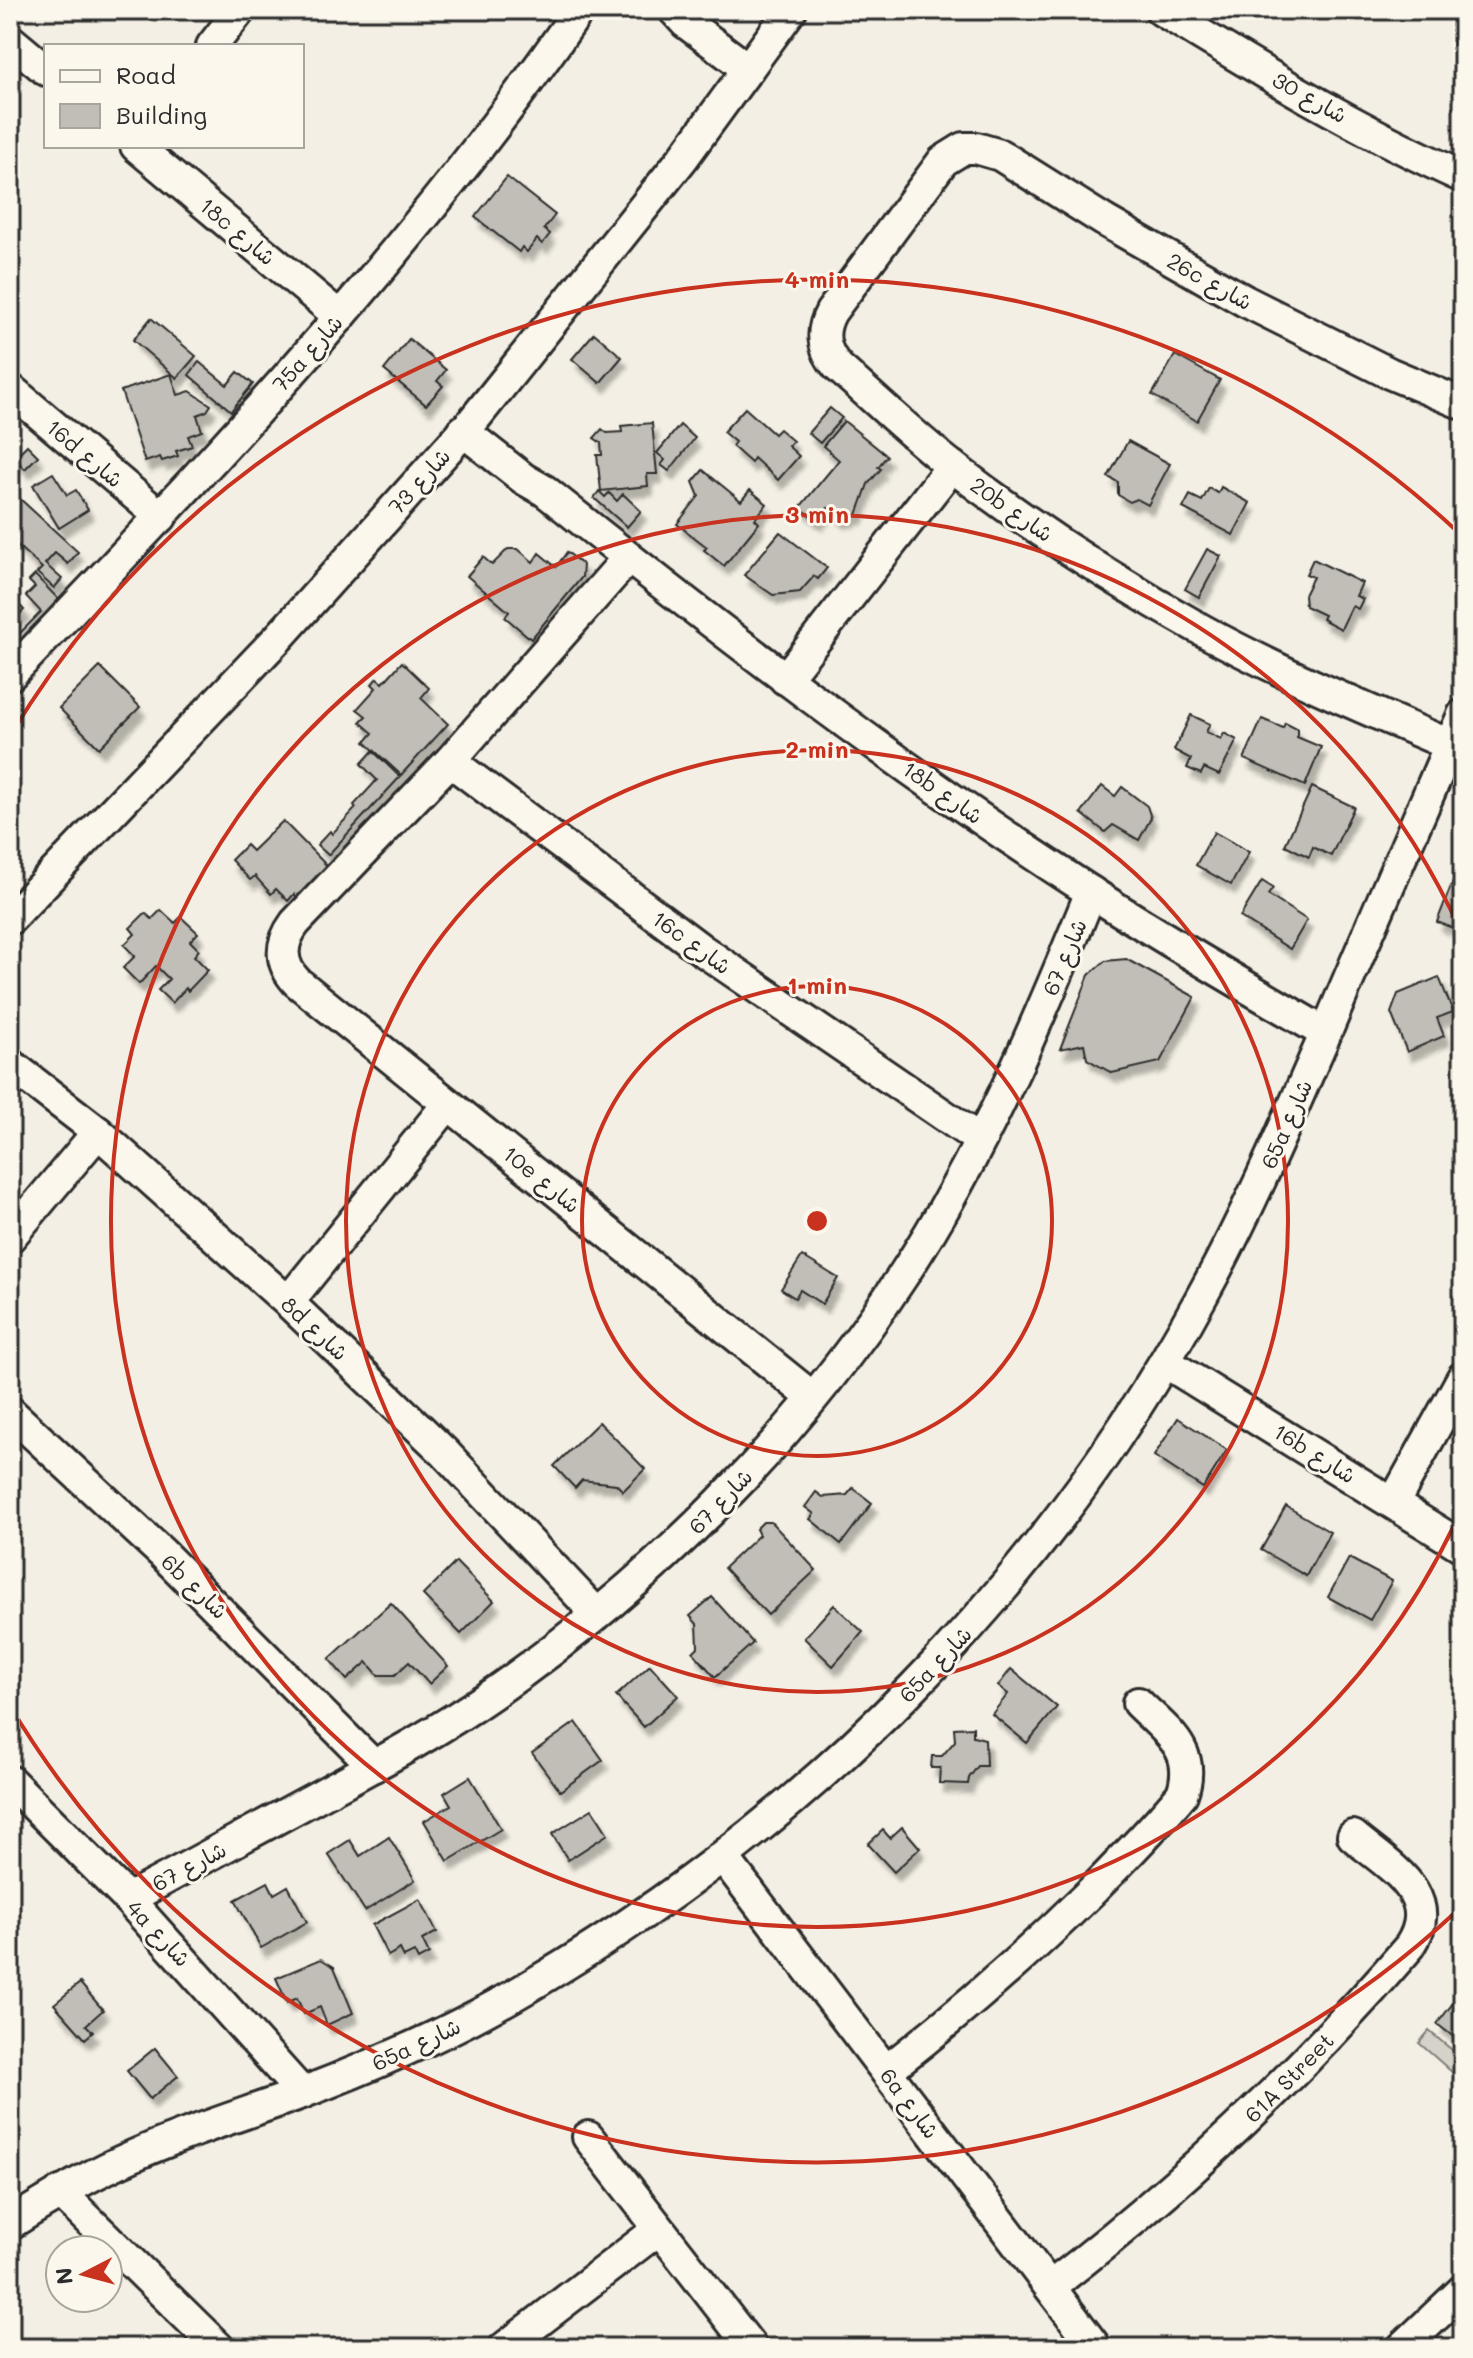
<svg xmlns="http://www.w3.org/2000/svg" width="1473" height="2358" font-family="Mali,'Playpen Sans Arabic',sans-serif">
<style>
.green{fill:#d5d2c9;stroke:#807e7a;stroke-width:2}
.building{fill:#c0beb6;stroke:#2b2b2b;stroke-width:2;filter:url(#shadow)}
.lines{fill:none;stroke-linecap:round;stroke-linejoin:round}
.minor-casing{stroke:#2b2b2b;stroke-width:36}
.minor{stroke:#fbf7ec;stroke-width:30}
.ring{fill:none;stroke:#c8321e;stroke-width:4}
.labels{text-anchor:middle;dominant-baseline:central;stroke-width:6;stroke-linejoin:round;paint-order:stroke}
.street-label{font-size:22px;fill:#2b2b2b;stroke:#fbf7ec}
.centre{fill:#c8321e;stroke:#fbf7ec;stroke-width:4}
.ring-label{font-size:24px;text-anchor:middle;font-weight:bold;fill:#c8321e;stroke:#fbf7ec;stroke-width:6;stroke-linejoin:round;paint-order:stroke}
</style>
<defs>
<filter id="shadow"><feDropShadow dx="5" dy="9" stdDeviation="2" flood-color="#0004"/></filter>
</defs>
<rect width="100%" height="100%" fill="#f3efe4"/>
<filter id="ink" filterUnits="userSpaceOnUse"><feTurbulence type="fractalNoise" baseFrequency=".0125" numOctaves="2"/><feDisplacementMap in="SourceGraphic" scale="16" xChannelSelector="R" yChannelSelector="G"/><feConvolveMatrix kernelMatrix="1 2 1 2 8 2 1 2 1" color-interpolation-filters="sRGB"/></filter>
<g filter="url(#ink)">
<polygon class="green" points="1429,2031 1463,2059 1453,2073 1419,2043"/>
<g class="building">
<polygon points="507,177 555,215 544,229 550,234 542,244 537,239 527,252 522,247 519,252 475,217"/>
<polygon points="151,318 196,356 177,378 133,340"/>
<polygon points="594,333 622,357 600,383 572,359"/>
<polygon points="409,339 446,370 437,381 443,386 426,405 384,370"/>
<polygon points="1175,355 1220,380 1197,421 1152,395"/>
<polygon points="199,362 227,385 238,372 253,384 231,411 189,375"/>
<polygon points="171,374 178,395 190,391 211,405 207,411 197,415 202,431 188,436 192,446 176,451 178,456 162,461 160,457 145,462 121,391"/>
<polygon points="745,408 774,434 779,429 793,441 788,446 799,456 778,480 754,458 751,463 732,446 735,442 723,432"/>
<polygon points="830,408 842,418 820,443 808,433"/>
<polygon points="844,421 887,456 878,467 881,469 868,484 857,515 840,519 828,508 817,521 800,507 839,460 823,446"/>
<polygon points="652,423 657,474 647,474 648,486 601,491 597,455 602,455 601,443 594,438 602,429 607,433 622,432 621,426"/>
<polygon points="680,425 695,438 669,471 661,465 665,460 657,453"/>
<polygon points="1128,441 1170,464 1148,505 1137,499 1130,502 1118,495 1118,482 1108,477"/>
<polygon points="27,445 38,456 25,469 14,458"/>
<polygon points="703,470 741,501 750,490 767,504 755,519 759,523 724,566 704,550 707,547 677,524 699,496 693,482"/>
<polygon points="53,473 67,495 76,490 88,510 59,528 33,485"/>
<polygon points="1221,487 1250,503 1233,535 1183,508 1190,495 1202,501 1209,488 1218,493"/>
<polygon points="599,491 605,497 609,493 617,501 623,494 641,511 627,527 594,498"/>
<polygon points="18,497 78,552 68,564 55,553 45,564 62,579 54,588 37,573 42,568 10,539 10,506"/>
<polygon points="780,532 827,568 818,579 814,576 800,592 773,595 744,575"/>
<polygon points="508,549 518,549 533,562 539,553 556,567 567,552 583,565 582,577 531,639 505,617 509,612 467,576 483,557 492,565"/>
<polygon points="1207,549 1221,556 1199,597 1185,589"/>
<polygon points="1313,559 1362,583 1356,596 1363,599 1358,609 1352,606 1341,629 1322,619 1324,615 1305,606 1304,595 1313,577 1306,574"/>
<polygon points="35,575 67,608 10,658 10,643 41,612 26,596 35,587 29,581"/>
<polygon points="10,595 24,610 10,624"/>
<polygon points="402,662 429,688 421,698 448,724 401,775 365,742 373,733 360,722 366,716 357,709 376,688 372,684 377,678 383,683"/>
<polygon points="100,667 140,707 99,748 59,708"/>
<polygon points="1191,715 1210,724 1206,732 1221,739 1224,733 1237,740 1219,775 1204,768 1201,774 1187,768 1191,759 1174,750"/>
<polygon points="1262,719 1283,728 1285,723 1297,729 1297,737 1321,747 1305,786 1244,759"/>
<polygon points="373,751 400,777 328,855 317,845 330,831 332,834 356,808 354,805 377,780 361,764"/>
<polygon points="1102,786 1115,796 1122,787 1147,806 1151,818 1139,840 1113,825 1105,832 1081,813"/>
<polygon points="1312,787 1354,807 1331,856 1313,847 1309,857 1285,845"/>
<polygon points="283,821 331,870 300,900 294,894 288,901 276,889 271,894 255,876 250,880 231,860 246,845 252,851"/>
<polygon points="1214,832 1249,852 1231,885 1196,865"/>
<polygon points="1262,881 1273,888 1268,895 1307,920 1290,949 1240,917"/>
<polygon points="1453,881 1463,885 1463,932 1437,922"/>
<polygon points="161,910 175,923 181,917 198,933 190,941 199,950 194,956 208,970 188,991 186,988 172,1003 158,990 169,979 156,966 139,984 123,968 135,956 124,945 135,934 130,928 145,913 152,919"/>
<polygon points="1126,959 1195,997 1160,1062 1112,1073 1087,1059 1084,1044 1060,1049 1089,975 1105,961"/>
<polygon points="1439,977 1453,1012 1437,1018 1444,1036 1407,1052 1391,1013 1398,994"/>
<polygon points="802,1256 838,1278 822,1304 800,1290 795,1298 781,1289"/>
<polygon points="1178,1418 1227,1450 1203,1488 1154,1456"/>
<polygon points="599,1422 645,1469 623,1491 616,1484 582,1480 575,1488 554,1466"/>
<polygon points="853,1488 872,1503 841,1544 810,1519 814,1514 805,1507 816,1492 823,1497 847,1495"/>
<polygon points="1286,1506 1330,1532 1306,1576 1261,1550"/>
<polygon points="763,1522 771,1522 816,1570 768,1615 724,1568 759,1535 756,1529"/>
<polygon points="1349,1558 1392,1581 1370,1620 1328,1597"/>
<polygon points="456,1562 494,1601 461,1634 423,1595"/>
<polygon points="712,1597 753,1643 715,1677 693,1652 698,1647 697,1624 690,1616"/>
<polygon points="391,1603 448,1666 429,1684 409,1662 395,1675 378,1675 367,1662 347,1680 329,1659"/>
<polygon points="834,1605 863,1632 833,1666 804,1638"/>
<polygon points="650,1665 678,1696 644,1727 616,1696"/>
<polygon points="1011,1669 1057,1707 1027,1743 992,1714 1008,1694 998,1686"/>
<polygon points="576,1722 603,1760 560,1791 532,1753"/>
<polygon points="973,1727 973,1736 985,1739 986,1766 978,1766 969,1778 968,1784 939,1783 940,1768 931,1768 932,1756 942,1756 955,1741 954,1728"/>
<polygon points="470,1777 501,1829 448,1861 424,1821 451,1805 444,1793"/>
<polygon points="592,1809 608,1834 568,1860 552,1834"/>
<polygon points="902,1827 920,1848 894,1872 868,1844 883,1830 890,1838"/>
<polygon points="389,1837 415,1880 365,1911 328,1854 350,1840 360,1856"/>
<polygon points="268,1882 274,1894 288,1886 307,1922 261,1948 235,1900"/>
<polygon points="420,1899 437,1932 422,1940 429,1954 418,1960 414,1952 404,1957 400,1949 388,1956 372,1925"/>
<polygon points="321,1959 334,1967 353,2013 327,2025 320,2007 304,2014 297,1998 287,2003 276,1978"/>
<polygon points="80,1983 103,2010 86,2025 93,2032 85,2039 54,2004"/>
<polygon points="1463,1990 1463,2044 1437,2024"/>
<polygon points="155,2048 178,2076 150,2099 127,2071"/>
</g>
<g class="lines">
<g class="minor-casing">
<g id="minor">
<polyline points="674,10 686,23 748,69"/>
<path d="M1161,10C1259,70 1358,130 1463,177"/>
<polyline points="10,40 46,70"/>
<polyline points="212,46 240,10"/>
<polyline points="136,146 340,317"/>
<polyline points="10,389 161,517"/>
<path d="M463,431L524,479L545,491C721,632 901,770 1091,892C1168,942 1247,987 1325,1033"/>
<path d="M628,558L450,761L295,923C280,943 279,963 297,982L812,1397"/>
<path d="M10,675C211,464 413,251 579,10"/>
<polyline points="785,679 952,466"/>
<path d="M1450,745C1366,709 1282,674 1202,630C1116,582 1031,527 953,467C913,436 876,400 838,367C823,350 820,332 831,312L943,161L964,148H976L1000,155L1105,221L1245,301L1389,373L1463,404"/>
<polyline points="450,761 702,950 980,1140"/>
<polyline points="10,919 280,636 472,422 683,158 791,10"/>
<polyline points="10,1064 98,1132 288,1302 445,1453 597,1614"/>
<polyline points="10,1237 98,1132"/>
<polyline points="288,1302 448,1104"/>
<polyline points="1165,1362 1463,1547"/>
<polyline points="10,1412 162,1553 374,1766"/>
<polyline points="1394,1502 1463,1377"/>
<polyline points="10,1781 128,1899 302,2093"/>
<polyline points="724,1858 1096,2348"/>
<path d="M128,1899C193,1864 259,1828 324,1793C381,1762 439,1731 492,1694C654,1581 796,1439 904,1274C981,1156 1038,1023 1091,892"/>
<path d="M886,2071C959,2014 1028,1954 1094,1889C1124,1858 1155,1827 1182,1794C1198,1750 1166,1731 1138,1703"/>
<polyline points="588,2137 752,2348"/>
<polyline points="60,2192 219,2348"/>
<path d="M10,2224C50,2198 91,2174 135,2155C188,2131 245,2114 299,2094C378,2064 456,2030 528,1987C812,1821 1045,1585 1202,1296C1250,1209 1288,1119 1328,1028C1372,923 1418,819 1463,715"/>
<path id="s1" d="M1050,2287C1182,2186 1301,2073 1410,1946C1443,1894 1388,1866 1353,1836"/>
<polyline points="504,2348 659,2229"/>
<polyline points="1402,2348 1463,2290"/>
</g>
</g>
<use href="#minor" class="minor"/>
</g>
</g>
<g class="ring">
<circle cx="817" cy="1221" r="235"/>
<circle cx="817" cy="1221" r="471"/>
<path d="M1462 1508A706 706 0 1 1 1462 934"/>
<path d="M1459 1909A941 941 0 0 1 10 1706M10 736A941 941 0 0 1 1459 533"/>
</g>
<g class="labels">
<g class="street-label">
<text transform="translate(1310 97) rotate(29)">شارع 30</text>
<text transform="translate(238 231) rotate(40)">18c شارع</text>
<text transform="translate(1210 281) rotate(29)">26c شارع</text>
<text transform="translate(307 353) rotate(-49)">75a شارع</text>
<text transform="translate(85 453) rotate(40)">16d شارع</text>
<text transform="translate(419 481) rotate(-48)">شارع 73</text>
<text transform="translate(1012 509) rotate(35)">20b شارع</text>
<text transform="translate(943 792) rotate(35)">18b شارع</text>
<text transform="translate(692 942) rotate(36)">16c شارع</text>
<text transform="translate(1064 957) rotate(-67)">شارع 67</text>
<text transform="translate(1286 1124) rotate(-66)">65a شارع</text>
<text transform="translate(542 1179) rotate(39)">10e شارع</text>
<text transform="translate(315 1328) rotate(43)">8d شارع</text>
<text transform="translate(1315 1453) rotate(32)">16b شارع</text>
<text transform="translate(720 1501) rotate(-46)">شارع 67</text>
<text transform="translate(195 1586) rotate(44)">6b شارع</text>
<text transform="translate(935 1664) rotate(-47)">65a شارع</text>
<text transform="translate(189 1866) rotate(-28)">شارع 67</text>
<text transform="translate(159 1933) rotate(47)">4a شارع</text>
<text transform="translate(416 2044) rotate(-25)">65a شارع</text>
<text stroke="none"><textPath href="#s1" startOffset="318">61A Street</textPath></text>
<text transform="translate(910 2103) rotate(53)">6a شارع</text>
</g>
</g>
<circle cx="817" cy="1221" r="12" class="centre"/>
<g class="ring-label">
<text x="817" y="288">4 min</text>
<text x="817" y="523">3 min</text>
<text x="817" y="758">2 min</text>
<text x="817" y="994">1 min</text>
</g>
<rect width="1473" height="2358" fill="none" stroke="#fbf7ec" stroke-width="40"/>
<rect x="20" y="20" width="1433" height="2318" fill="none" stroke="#2b2b2b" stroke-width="3" filter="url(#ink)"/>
<rect x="44" y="44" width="260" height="104" fill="#fbf7ec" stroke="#a8a59f" stroke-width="2"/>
<rect x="60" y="70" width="40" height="12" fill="#fbf7ec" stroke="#a8a59f" stroke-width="2"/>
<text x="116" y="84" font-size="24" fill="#2b2b2b">Road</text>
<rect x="60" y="104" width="40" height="24" fill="#c0beb6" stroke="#a8a59f" stroke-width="2"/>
<text x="116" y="124" font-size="24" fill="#2b2b2b">Building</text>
<g transform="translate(84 2274) rotate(264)"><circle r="38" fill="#fbf7ec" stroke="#a8a59f" stroke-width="2"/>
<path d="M0-6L14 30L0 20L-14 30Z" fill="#c8321e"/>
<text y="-12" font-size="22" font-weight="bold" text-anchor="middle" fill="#2b2b2b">N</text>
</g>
</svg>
